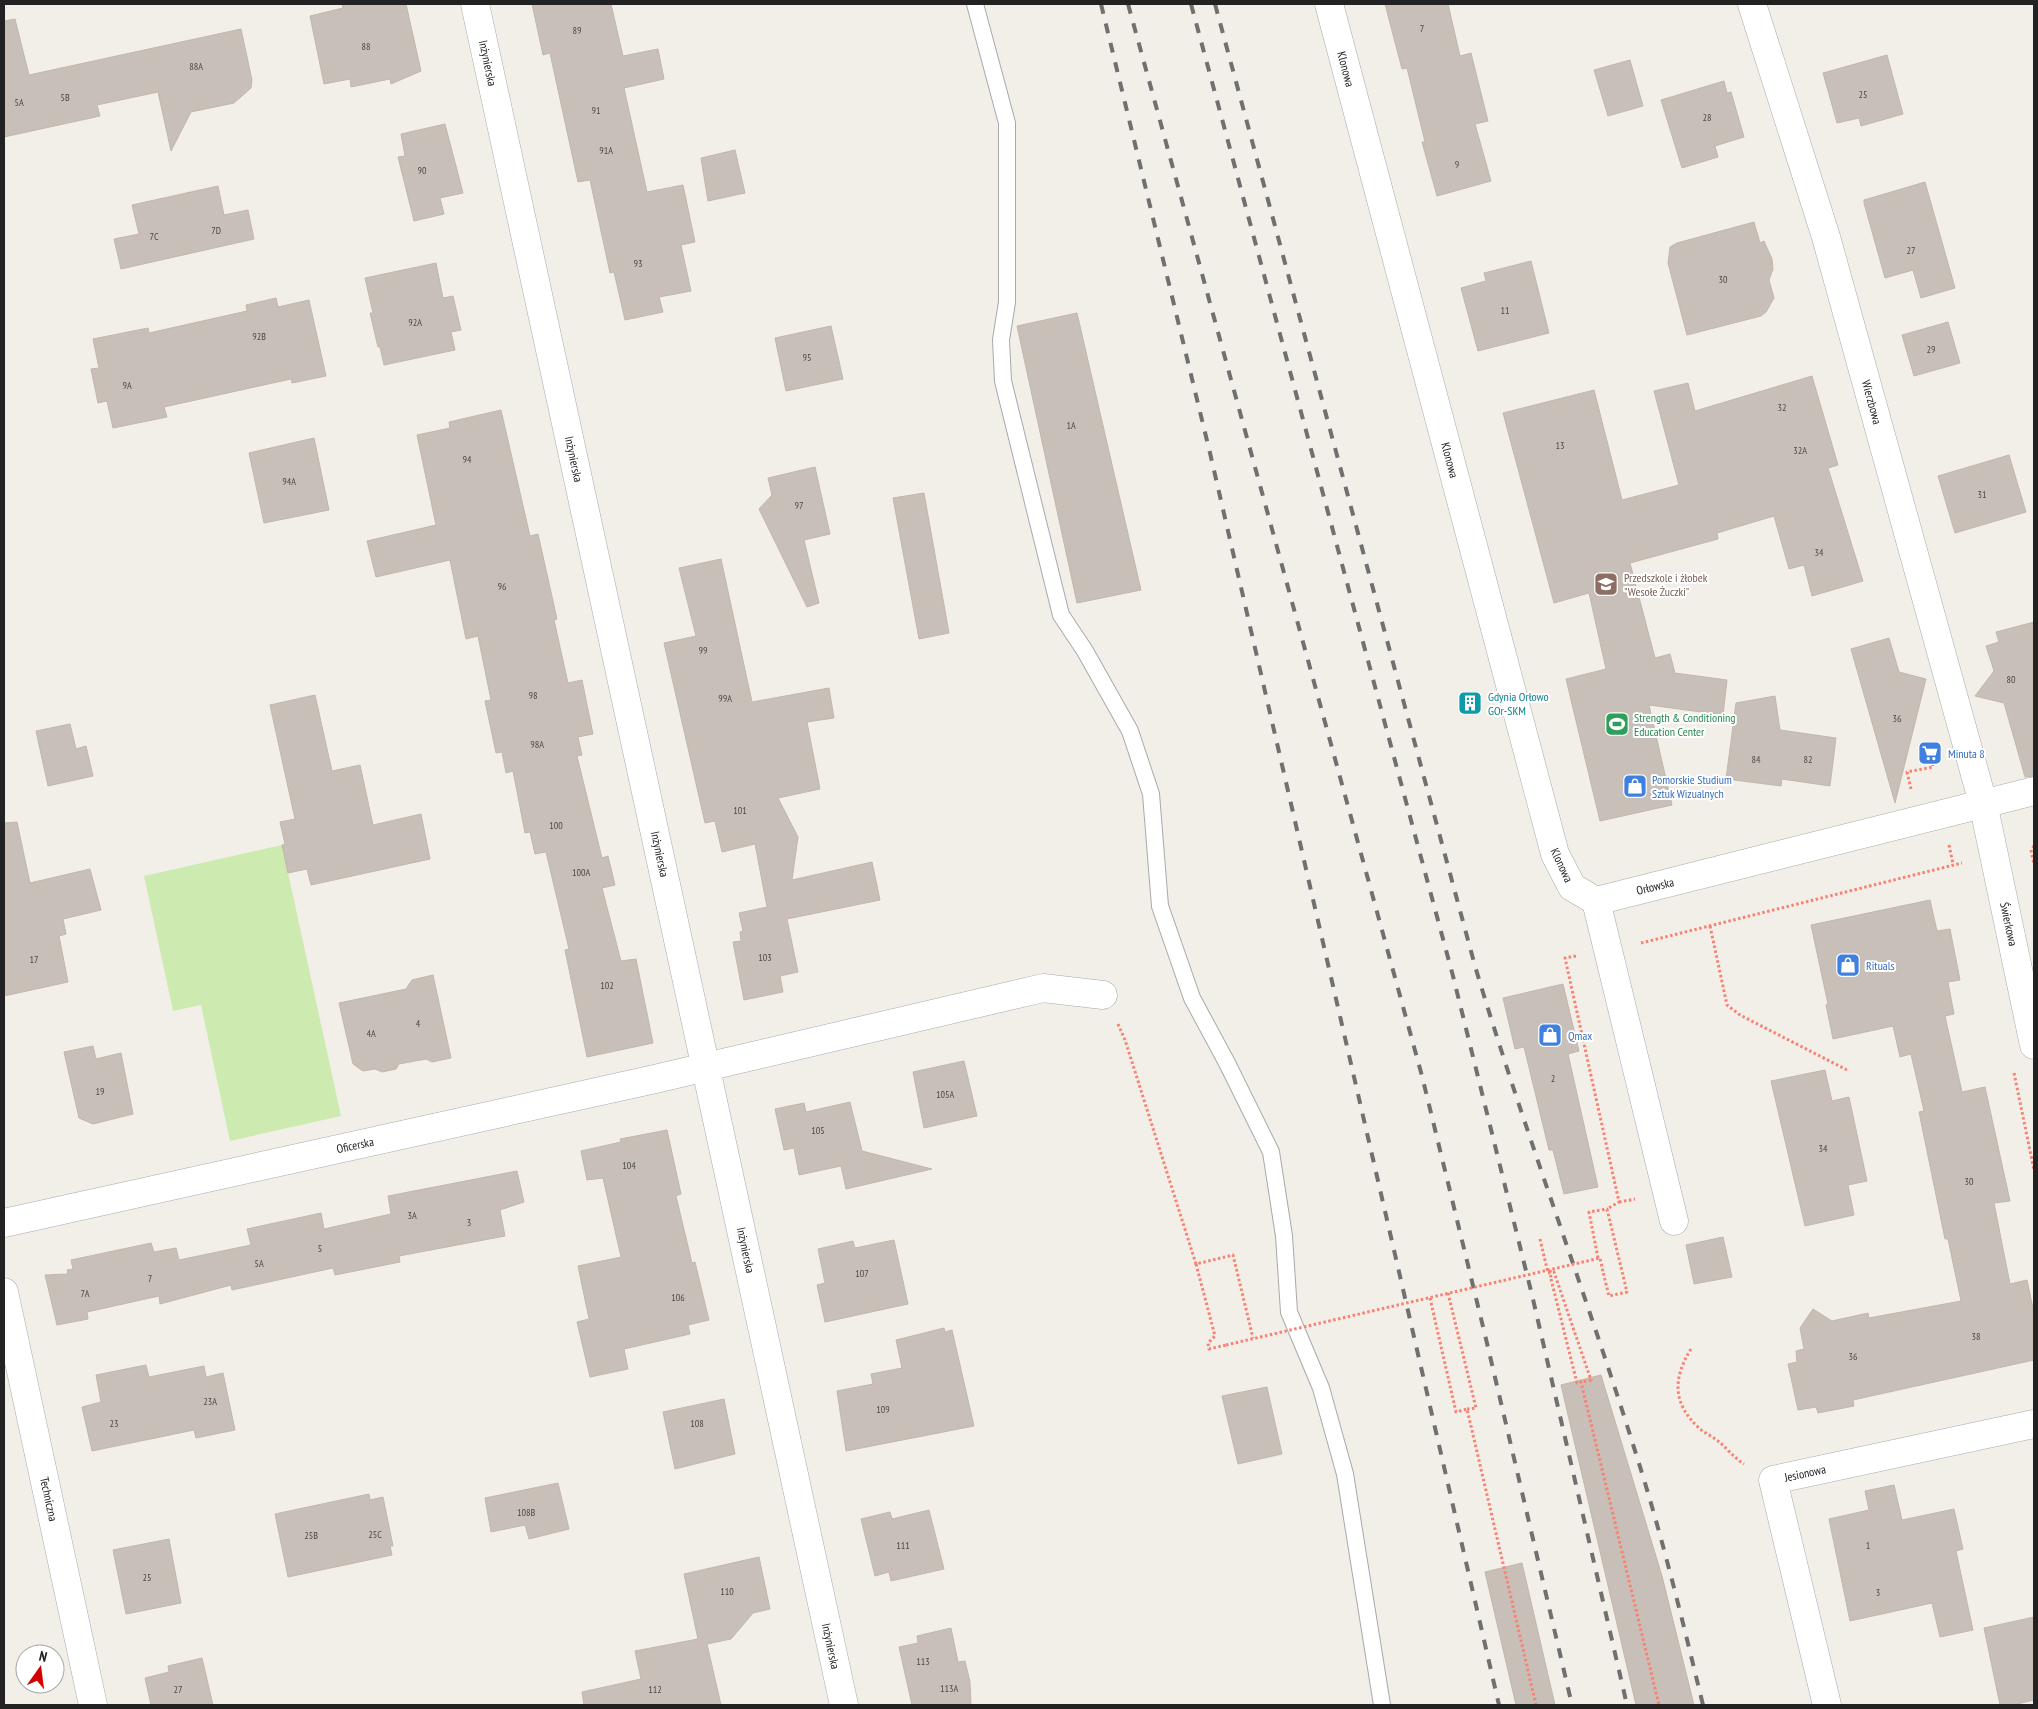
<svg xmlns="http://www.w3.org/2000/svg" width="2038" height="1709" font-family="'PT Sans Narrow',sans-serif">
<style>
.grass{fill:#cdebb0}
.building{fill:#c7bfb8;stroke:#c4b6ab}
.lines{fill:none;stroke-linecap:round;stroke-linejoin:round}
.lane-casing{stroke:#a9a9a9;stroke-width:18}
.street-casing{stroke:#a9a9a9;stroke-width:29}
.path{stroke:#fa8072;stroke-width:3;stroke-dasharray:2.5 2.5;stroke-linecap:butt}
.lane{stroke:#fff;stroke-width:16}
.street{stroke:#fff;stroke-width:28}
.rail{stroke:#707070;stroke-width:4;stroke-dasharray:10 10;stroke-linecap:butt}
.path-bridge{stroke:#fa8072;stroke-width:3;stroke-dasharray:2.5 2.5;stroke-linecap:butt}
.labels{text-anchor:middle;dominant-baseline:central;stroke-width:4;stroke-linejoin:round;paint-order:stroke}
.number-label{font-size:10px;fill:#4b4948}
.street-label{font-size:12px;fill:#222;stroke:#fff}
.education-label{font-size:12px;fill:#785e54;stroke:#fff;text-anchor:start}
.culture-label{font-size:12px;fill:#0d838f;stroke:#fff;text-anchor:start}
.leisure-label{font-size:12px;fill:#27864d;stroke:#fff;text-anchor:start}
.shop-label{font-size:12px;fill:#366cbe;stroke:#fff;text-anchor:start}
</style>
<rect width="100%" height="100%" fill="#f2efe9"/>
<polygon class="grass" points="282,845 341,1116 230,1141 201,1005 173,1011 144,876"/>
<g class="building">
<polygon points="342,4 406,4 421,71 391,84 390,79 351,87 350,79 324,84 310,16 343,8"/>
<polygon points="532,4 611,4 623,56 658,49 664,79 624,88 647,192 683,185 695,242 681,245 691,291 659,297 663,312 625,320 614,272 610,273 590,180 578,182 550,53 543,55"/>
<polygon points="1385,4 1448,4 1460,56 1471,53 1488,121 1475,124 1491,181 1437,196 1422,142 1425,142 1407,68 1402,69"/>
<polygon points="15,19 29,75 241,29 252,80 251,88 234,103 191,112 171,151 158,92 97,105 100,116 4,137 4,21"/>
<polygon points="1887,55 1903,114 1861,126 1859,118 1837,123 1823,73"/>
<polygon points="1630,60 1643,106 1608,116 1594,70"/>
<polygon points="1724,81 1727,93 1731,92 1744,137 1715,146 1718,157 1682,168 1661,100"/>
<polygon points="445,124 463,193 440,198 444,214 414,221 398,157 405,156 401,134"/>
<polygon points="735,150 745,193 708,201 701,158"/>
<polygon points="1925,182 1955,288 1921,298 1913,270 1885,278 1864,203 1864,200"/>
<polygon points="218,186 224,215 248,210 254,239 121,269 114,239 139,234 132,205"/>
<polygon points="1754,222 1760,243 1764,241 1772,259 1773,269 1769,280 1774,298 1766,312 1761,316 1687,335 1668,263 1670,247 1677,243"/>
<polygon points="1531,261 1549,333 1478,351 1461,288 1486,281 1484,273"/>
<polygon points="436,263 443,298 453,296 461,330 451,332 455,350 384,365 380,347 378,347 370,313 373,313 365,278"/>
<polygon points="276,298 278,307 309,300 326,376 292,383 291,379 164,407 167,417 113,428 107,401 98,403 91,369 99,368 93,339 148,328 149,333 247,311 246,305"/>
<polygon points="1077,313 1141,590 1077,603 1017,326"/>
<polygon points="1948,322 1960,363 1914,376 1902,335"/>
<polygon points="831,326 843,379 786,391 775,338"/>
<polygon points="1812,376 1838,465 1828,468 1863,581 1812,596 1804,565 1789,569 1774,516 1717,533 1718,539 1630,563 1655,658 1670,654 1675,673 1727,680 1723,715 1649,705 1672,805 1600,821 1566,679 1606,669 1589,593 1554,603 1503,413 1594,390 1622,500 1679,485 1654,391 1688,383 1695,411"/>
<polygon points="501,410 530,536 538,534 557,619 554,620 568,683 582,680 593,734 578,737 582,755 577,756 602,858 608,856 615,885 602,888 621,961 636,959 653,1043 587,1057 565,950 569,949 546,852 535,854 530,832 525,833 513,771 506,773 502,752 496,753 485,701 491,700 478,636 466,639 450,560 376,577 367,541 436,525 417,435 450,428 449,422"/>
<polygon points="314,438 329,510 264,523 249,453"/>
<polygon points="2009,455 2026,512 1955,533 1938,476"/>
<polygon points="815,467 830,534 804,540 819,603 807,607 759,509 772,495 768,478"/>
<polygon points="924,493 949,633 919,639 893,498"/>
<polygon points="721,559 752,702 829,688 834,718 807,722 820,789 778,798 798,837 792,880 872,862 880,900 787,919 798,972 780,976 783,992 744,1000 733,942 741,941 740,932 743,931 739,913 767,907 755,844 722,852 715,821 705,823 664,643 696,636 679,568"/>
<polygon points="2034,622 2034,776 2025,777 2004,703 1975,696 1994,671 1986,646 1999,642 1996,632"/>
<polygon points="1889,638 1899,672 1926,679 1895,803 1851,649"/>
<polygon points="315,695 332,771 360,765 373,825 421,814 430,859 311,885 307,869 288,873 282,845 285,844 280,822 295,819 270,705"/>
<polygon points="1775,696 1780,730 1836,738 1830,786 1782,779 1781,786 1726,779 1736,703"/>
<polygon points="70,724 76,749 86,746 93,776 48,786 36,731"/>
<polygon points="17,822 30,883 90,869 101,910 63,919 66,934 59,936 68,982 4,996 4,823"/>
<polygon points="1930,900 1937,931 1950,929 1960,980 1948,982 1954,1014 1945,1016 1962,1092 1985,1087 2010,1201 1994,1203 2010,1284 2027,1280 2034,1313 2034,1360 1853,1400 1854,1406 1818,1413 1816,1407 1798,1410 1788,1364 1797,1362 1796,1351 1804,1349 1800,1328 1813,1309 1832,1321 1868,1313 1869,1318 1961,1301 1948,1239 1945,1239 1919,1112 1924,1111 1911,1054 1900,1057 1893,1026 1833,1039 1826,1005 1828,1004 1811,925"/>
<polygon points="433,975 451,1058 432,1062 426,1059 399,1064 396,1069 382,1072 375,1069 363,1071 353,1064 339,1003 406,989 412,980"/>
<polygon points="1563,984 1579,1051 1568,1054 1598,1187 1564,1194 1553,1150 1549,1150 1524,1047 1515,1049 1503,998"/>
<polygon points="93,1046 96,1059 121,1053 133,1114 93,1124 79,1118 64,1052"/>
<polygon points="964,1061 977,1116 924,1128 913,1072"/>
<polygon points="1825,1070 1832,1101 1849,1097 1867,1181 1848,1185 1854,1215 1805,1226 1771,1081"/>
<polygon points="850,1102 862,1151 932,1169 846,1189 841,1166 799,1175 794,1148 784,1150 775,1109 804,1103 806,1112"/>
<polygon points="667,1130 681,1194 676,1196 692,1263 695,1262 709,1320 688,1325 690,1334 624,1349 628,1369 590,1377 577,1322 589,1319 578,1266 621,1257 603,1178 587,1180 581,1151 621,1142 620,1139"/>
<polygon points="517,1171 524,1202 500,1210 505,1236 399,1256 400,1262 335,1275 333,1268 232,1290 231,1285 160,1304 159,1296 87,1312 88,1319 57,1325 45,1275 68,1274 67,1270 73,1269 71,1260 151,1243 154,1252 176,1248 179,1260 251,1245 247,1229 321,1213 324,1229 391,1214 388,1196"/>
<polygon points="1723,1237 1732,1277 1694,1284 1686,1245"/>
<polygon points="894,1240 908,1304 825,1322 817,1285 825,1283 818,1249 853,1241 855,1248"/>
<polygon points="944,1328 945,1332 952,1330 974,1426 846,1451 837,1391 873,1384 871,1374 902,1368 896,1340"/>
<polygon points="146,1365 149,1377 204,1366 206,1377 223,1373 235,1430 196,1438 194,1430 92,1451 82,1407 101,1402 96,1375"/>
<polygon points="1601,1375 1662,1576 1694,1705 1636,1705 1561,1385"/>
<polygon points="1267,1387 1282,1454 1238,1464 1222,1396"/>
<polygon points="724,1399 735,1454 675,1469 663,1412"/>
<polygon points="558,1483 569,1529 529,1539 525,1525 491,1532 485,1498"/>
<polygon points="1894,1485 1902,1520 1954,1509 1963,1549 1956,1551 1973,1630 1940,1637 1932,1603 1850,1621 1829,1519 1869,1510 1865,1491"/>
<polygon points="369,1494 370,1500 383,1497 393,1546 390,1546 392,1555 288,1577 275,1514"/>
<polygon points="929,1510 944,1569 891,1581 889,1572 875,1576 861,1519 890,1512 892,1519"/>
<polygon points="169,1539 181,1603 126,1614 113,1550"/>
<polygon points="759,1557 770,1609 753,1613 731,1639 707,1644 721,1705 584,1705 582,1692 641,1679 635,1651 698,1639 684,1574"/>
<polygon points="1522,1563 1555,1705 1516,1705 1485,1572"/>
<polygon points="2034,1617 2034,1700 2013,1705 2000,1705 1984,1628"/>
<polygon points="951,1628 958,1662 965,1661 970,1682 971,1705 912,1705 899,1647 918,1643 917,1636"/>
<polygon points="202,1658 213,1705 151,1705 145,1678 169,1672 168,1666"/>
</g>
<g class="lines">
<g class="lane-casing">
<polyline id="lane" points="975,4 1007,123 1007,302 1001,340 1003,381 1061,615 1085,651 1130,731 1151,794 1160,906 1192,998 1227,1063 1271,1152 1284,1236 1289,1312 1321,1388 1345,1474 1382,1705"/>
</g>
<g class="street-casing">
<g id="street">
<polyline points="475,4 844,1705"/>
<polyline points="1329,4 1555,854 1572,887 1596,901"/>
<polyline points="1752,4 1826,237 1983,803 2034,1045"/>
<polyline points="1596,901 2034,791"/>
<polyline points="1596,901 1674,1221"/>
<polyline points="4,1223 655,1079 1043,988 1103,995"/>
<polyline points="4,1292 93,1705"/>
<polyline points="1827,1705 1773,1480 2034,1424"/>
</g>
</g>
<g class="path">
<polyline points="1911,789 1907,772 1933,767 1931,757"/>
<polyline points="1949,845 1953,864"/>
<polyline points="2034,846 2031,850 2034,864"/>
<polyline points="1710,926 1727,1005 1740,1015 1849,1071"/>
<polyline points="1641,943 1962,863"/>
<polyline points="1576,956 1565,958 1619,1202 1607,1209"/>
<polyline points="1118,1024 1125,1040 1196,1264 1233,1255 1253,1338"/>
<polyline points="2014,1073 2034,1170"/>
<polyline points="1619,1202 1635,1199"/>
<polyline points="1540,1239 1548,1273 1554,1272 1591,1380 1581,1382"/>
<polyline points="1598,1258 1589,1212 1607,1209 1627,1292 1609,1296 1603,1272"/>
<polyline points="1196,1264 1215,1336 1208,1343 1209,1349 1226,1345"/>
<polyline points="1551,1279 1577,1383 1581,1382 1659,1705"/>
<polyline points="1448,1293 1476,1408 1467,1409"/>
<polyline points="1430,1298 1456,1412 1467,1409 1536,1705"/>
<path d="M1691,1349C1673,1378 1672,1403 1699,1428C1704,1433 1712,1436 1718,1441C1727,1448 1734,1458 1744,1464"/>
</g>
<use href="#lane" class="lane"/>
<use href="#street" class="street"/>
<g class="rail">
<polyline points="1101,4 1210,453 1499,1705"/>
<polyline points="1128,4 1422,1076 1486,1339 1572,1705"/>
<polyline points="1191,4 1453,976 1532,1295 1627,1705"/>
<path d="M1215,4L1475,966C1527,1140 1592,1309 1645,1483C1667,1556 1685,1631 1703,1705"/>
</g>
<g class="path-bridge">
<polyline points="1550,1270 1551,1279"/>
<polyline points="1226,1345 1600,1258 1603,1272"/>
</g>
</g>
<defs>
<g id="school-square" transform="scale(1.25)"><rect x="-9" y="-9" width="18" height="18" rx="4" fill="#8d6e63" stroke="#fff"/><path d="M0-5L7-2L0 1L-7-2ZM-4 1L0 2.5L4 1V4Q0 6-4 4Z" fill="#fff"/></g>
<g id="building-square" transform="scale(1.25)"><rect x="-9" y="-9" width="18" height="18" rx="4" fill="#0f9aa8" stroke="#fff"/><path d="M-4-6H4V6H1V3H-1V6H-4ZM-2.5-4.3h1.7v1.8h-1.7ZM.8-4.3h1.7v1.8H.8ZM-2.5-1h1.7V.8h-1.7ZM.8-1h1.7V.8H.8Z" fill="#fff"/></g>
<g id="stadium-square" transform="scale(1.25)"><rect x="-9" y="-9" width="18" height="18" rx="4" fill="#2e9e5b" stroke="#fff"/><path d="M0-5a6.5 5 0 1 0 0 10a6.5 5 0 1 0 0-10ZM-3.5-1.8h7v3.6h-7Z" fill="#fff"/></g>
<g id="supermarket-square" transform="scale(1.25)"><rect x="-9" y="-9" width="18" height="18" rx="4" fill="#3f7fe0" stroke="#fff"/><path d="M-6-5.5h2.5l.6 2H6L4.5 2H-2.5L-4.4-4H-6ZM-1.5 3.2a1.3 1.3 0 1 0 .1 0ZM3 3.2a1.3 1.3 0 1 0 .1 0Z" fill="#fff"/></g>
<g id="shop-square" transform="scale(1.25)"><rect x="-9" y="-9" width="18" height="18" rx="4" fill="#3f7fe0" stroke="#fff"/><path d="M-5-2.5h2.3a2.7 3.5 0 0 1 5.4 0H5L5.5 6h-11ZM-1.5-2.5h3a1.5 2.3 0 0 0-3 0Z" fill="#fff"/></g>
</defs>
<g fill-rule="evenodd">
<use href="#school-square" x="1606" y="584"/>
<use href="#building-square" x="1470" y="703"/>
<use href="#stadium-square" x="1617" y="724"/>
<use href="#supermarket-square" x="1930" y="753"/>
<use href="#shop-square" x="1635" y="786"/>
<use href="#shop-square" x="1848" y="965"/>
<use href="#shop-square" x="1550" y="1035"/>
</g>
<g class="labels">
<g class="number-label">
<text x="1422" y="28">7</text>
<text x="577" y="30">89</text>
<text x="366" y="46">88</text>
<text x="196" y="66">88A</text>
<text x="1863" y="94">25</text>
<text x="65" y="97">5B</text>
<text x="19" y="102">5A</text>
<text x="596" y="110">91</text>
<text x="1707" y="117">28</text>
<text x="606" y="150">91A</text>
<text x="1457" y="164">9</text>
<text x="422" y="170">90</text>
<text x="216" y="230">7D</text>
<text x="154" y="236">7C</text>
<text x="1911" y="250">27</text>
<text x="638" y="263">93</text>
<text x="1723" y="279">30</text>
<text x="1505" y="310">11</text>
<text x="415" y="322">92A</text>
<text x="259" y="336">92B</text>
<text x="1931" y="349">29</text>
<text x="807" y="357">95</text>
<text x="127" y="385">9A</text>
<text x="1782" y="407">32</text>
<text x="1071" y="425">1A</text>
<text x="1560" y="445">13</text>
<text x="1800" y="450">32A</text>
<text x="467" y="459">94</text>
<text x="289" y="481">94A</text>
<text x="1982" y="494">31</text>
<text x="799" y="505">97</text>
<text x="1819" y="552">34</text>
<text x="502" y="586">96</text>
<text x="703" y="650">99</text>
<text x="2011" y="679">80</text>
<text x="533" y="695">98</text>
<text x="725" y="698">99A</text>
<text x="1897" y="718">36</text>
<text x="537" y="744">98A</text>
<text x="1756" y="759">84</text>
<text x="1808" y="759">82</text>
<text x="740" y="810">101</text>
<text x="556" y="825">100</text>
<text x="581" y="872">100A</text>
<text x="765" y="957">103</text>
<text x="34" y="959">17</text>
<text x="607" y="985">102</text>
<text x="418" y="1023">4</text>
<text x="371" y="1033">4A</text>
<text x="1553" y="1078">2</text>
<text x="100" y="1091">19</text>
<text x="945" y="1094">105A</text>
<text x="818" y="1130">105</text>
<text x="1823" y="1148">34</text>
<text x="629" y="1165">104</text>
<text x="1969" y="1181">30</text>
<text x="412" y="1215">3A</text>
<text x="469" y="1222">3</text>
<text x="320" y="1248">5</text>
<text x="259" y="1263">5A</text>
<text x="862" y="1273">107</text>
<text x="150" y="1278">7</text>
<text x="85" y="1293">7A</text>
<text x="678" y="1297">106</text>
<text x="1976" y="1336">38</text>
<text x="1853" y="1356">36</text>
<text x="210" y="1401">23A</text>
<text x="883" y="1409">109</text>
<text x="114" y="1423">23</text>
<text x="697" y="1423">108</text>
<text x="526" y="1512">108B</text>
<text x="375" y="1534">25C</text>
<text x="311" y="1535">25B</text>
<text x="903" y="1545">111</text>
<text x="1868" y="1545">1</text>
<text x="147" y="1577">25</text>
<text x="727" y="1591">110</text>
<text x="1878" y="1592">3</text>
<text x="923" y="1661">113</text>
<text x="949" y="1688">113A</text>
<text x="178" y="1689">27</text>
<text x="655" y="1689">112</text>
</g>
<g class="street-label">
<text transform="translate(488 63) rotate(78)">Inżynierska</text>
<text transform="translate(1346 69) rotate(75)">Klonowa</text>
<text transform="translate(1872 402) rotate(75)">Wierzbowa</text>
<text transform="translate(574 459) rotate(78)">Inżynierska</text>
<text transform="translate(1450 460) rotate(75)">Klonowa</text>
<text transform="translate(660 854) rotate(78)">Inżynierska</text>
<text transform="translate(1562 865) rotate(65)">Klonowa</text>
<text transform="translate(1655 886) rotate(-14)">Orłowska</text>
<text transform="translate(2009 924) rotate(78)">Świerkowa</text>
<text transform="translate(355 1145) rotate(-12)">Oficerska</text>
<text transform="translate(746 1250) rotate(78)">Inżynierska</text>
<text transform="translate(1805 1473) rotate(-12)">Jesionowa</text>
<text transform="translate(49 1499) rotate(78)">Techniczna</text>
<text transform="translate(831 1646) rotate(78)">Inżynierska</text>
</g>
<g class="education-label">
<text x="1624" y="577">Przedszkole i żłobek<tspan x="1624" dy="14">"Wesołe Żuczki"</tspan></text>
</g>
<g class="culture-label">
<text x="1488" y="696">Gdynia Orłowo<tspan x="1488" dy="14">GOr-SKM</tspan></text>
</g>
<g class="leisure-label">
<text x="1634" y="717">Strength &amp; Conditioning<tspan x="1634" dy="14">Education Center</tspan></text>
</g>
<g class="shop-label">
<text x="1948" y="753">Minuta 8</text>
<text x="1652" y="779">Pomorskie Studium<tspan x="1652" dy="14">Sztuk Wizualnych</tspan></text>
<text x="1866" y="965">Rituals</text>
<text x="1568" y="1035">Qmax</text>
</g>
</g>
<rect width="2038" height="1709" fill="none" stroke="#222222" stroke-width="10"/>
<g transform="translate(40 1669) rotate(14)"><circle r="24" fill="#ffffff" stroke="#a7a7a7"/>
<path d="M0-4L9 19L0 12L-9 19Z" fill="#d40000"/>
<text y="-8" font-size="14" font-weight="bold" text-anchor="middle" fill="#222222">N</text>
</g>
</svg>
